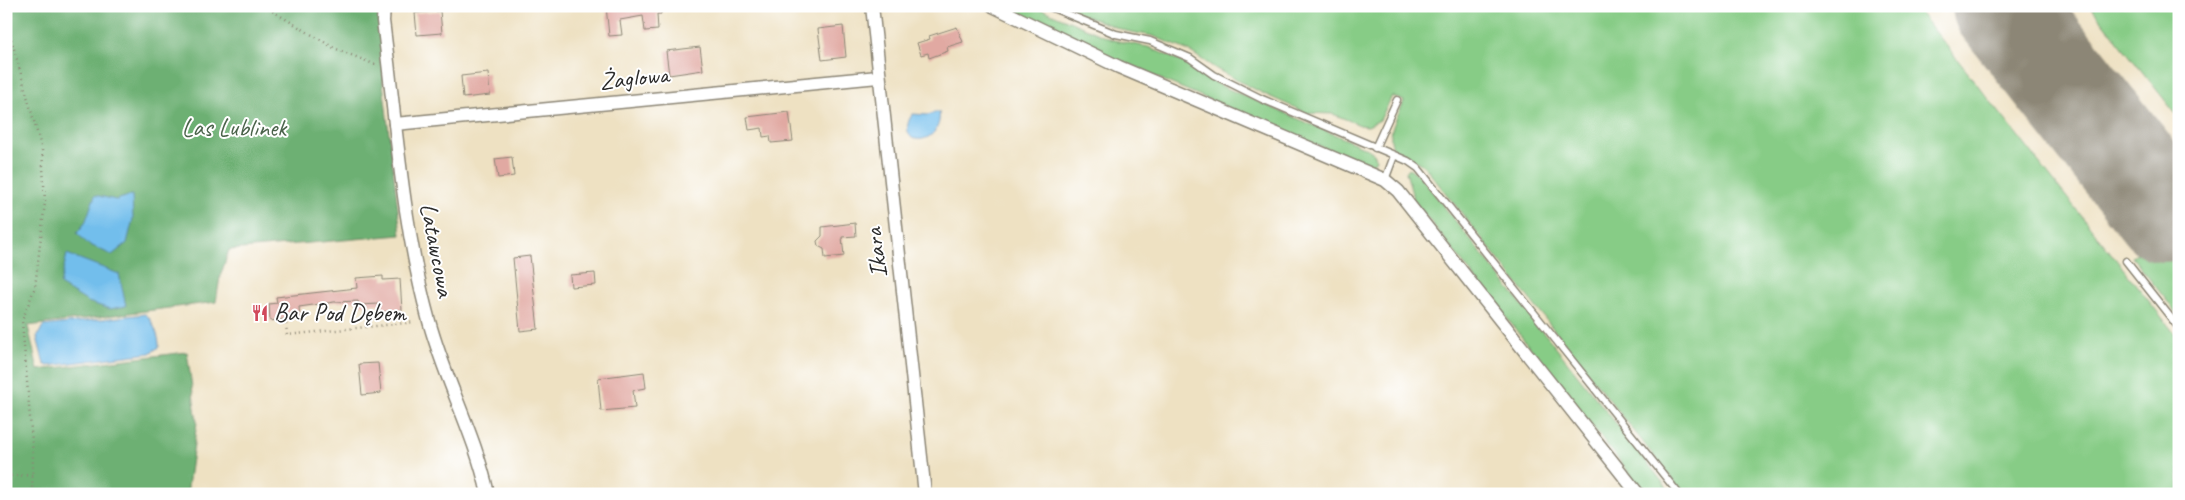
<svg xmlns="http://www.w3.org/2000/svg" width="2185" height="500" font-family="Caveat,sans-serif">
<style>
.green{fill:#87cc86;stroke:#597c58}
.forest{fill:#6db073;stroke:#4c6e4f}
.water{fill:#72beec;stroke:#4e748c}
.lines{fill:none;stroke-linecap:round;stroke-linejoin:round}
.runway{stroke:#8c8676;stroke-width:102}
.building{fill:#e1a9a2}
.lane-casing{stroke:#8c8676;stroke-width:9}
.street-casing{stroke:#8c8676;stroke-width:15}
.path{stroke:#8c8676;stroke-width:2.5;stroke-dasharray:1 4;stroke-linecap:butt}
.lane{stroke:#fff;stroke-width:6}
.street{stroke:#fff;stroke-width:12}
.labels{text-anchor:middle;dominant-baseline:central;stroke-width:4;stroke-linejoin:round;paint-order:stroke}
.street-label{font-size:25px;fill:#2b2b2b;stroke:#fff}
.park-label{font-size:25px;fill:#4b634b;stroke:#fff}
.poi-label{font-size:25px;fill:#2b2b2b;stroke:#fff;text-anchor:start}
</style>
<rect width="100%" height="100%" fill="#fff"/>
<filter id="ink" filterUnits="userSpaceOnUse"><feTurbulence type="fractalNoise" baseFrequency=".02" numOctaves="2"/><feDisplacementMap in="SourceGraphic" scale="10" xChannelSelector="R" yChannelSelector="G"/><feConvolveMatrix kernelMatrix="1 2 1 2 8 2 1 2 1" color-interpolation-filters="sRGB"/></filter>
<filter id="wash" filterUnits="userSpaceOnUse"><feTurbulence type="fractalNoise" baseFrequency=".0096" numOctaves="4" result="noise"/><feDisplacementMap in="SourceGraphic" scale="20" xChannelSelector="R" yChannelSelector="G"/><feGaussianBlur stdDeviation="1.12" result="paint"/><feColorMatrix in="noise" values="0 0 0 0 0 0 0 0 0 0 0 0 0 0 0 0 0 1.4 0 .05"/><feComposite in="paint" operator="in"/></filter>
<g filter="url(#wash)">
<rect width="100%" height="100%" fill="#eee1c2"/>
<g class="green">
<polygon points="1005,6 1034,6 1113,40 1148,47 1187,64 1219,85 1366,148 1374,153 1376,159 1373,164 1367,166 1120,62"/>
<path d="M1059,6H1915L2179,339V494H1684L1425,167C1417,160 1408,158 1398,152C1381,140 1399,115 1404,101L1392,96L1380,120L1368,126L1360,125L1333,114L1307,113L1264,94L1218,70L1189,51L1153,36L1126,31Z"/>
<polygon points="2090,6 2179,6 2179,118"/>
<polygon points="1409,168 1419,175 1672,494 1646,494 1414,201 1406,172"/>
<polygon points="2179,219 2179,316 2132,257"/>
</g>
<polygon class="forest" points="6,6 386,6 383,83 401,235 229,250 220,277 216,302 28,326 38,370 187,352 197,422 187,494 6,494"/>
<g class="water">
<path d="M934,112H939C942,128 929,144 912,138C905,132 907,120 913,114L929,115Z"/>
<polygon points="95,195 116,200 132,195 133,219 127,243 112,255 88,244 77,233 85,223"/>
<polygon points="67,254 119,274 126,306 110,309 88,302 60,285"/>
<path d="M145,314C152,318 160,338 159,347L150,353L48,366L44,364L37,337L43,326Z"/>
</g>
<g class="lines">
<polyline class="runway" points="2003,6 2165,211"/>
</g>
<g id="blocks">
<g class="building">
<polygon points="606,6 661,6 661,14 657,14 658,30 645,31 643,16 620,20 622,35 609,36"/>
<polygon points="440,11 442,33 417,35 415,13"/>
<polygon points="843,26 846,57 822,60 818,29"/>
<polygon points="957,27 963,42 947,47 948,51 929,58 928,53 921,55 917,43 930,39 929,36"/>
<polygon points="700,47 703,70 669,75 666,51"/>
<polygon points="488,73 490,95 463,98 461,76"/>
<polygon points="789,112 793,141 771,143 770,136 763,137 762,128 749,130 747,117"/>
<polygon points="512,157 514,176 498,178 495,159"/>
<polygon points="855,223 856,236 842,237 844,256 825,258 824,249 818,246 817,241 822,236 822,227"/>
<polygon points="530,256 538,329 520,331 513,258"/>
<polygon points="595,273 596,285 571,287 570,275"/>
<polygon points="383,276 383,280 400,279 402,310 380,312 379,304 359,305 358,301 334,302 299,307 300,317 270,321 269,304 277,303 276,297 357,288 356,278"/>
<polygon points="378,363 381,393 362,395 359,364"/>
<polygon points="644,372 646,388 633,390 635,408 601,411 598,378"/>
</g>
</g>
</g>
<g filter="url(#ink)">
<use href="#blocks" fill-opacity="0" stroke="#8c8676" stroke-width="1"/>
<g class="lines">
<g class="lane-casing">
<g id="lane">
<polyline points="1048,6 1116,34 1150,41 1190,58 1214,75 1262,99 1408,161 1418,168 1679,494"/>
<polyline points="1375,148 1397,100"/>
<polyline points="1385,180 1394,156"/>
<polyline points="2126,261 2179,328"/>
</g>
</g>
<g class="street-casing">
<g id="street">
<path d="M384,6L383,21C396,121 402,224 429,321C445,380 475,434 488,494"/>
<polyline points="872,6 925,494"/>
<polyline points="993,6 1119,67 1385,180 1398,191 1638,494"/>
<polyline points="395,124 878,77"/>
</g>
</g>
<g class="path">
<polyline points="264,6 334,48 376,65"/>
<polyline points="6,20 42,150 45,202 35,287 22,321 33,454 32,494"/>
<polyline points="278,311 285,311 287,335 415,322"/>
<polyline points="6,476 32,475"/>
</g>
<use href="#lane" class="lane"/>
<use href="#street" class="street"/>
</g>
</g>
<defs>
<g id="restaurant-bare" transform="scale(1.35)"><path d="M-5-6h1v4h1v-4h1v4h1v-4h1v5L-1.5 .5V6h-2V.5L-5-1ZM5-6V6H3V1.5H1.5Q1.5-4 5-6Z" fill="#d1495b" stroke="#fff" stroke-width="2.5" paint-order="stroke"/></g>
</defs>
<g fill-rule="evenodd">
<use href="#restaurant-bare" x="260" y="313"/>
</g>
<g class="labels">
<g class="street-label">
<text transform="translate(634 78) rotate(-6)">Żaglowa</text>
<text transform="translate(437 250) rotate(79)">Latawcowa</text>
<text transform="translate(876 253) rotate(-97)">Ikara</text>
</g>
<g class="park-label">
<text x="234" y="128">Las Lublinek</text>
</g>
<g class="poi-label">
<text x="274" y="313">Bar Pod Dębem</text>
</g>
</g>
<rect width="2185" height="500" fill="none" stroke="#fff" stroke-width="25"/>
</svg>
